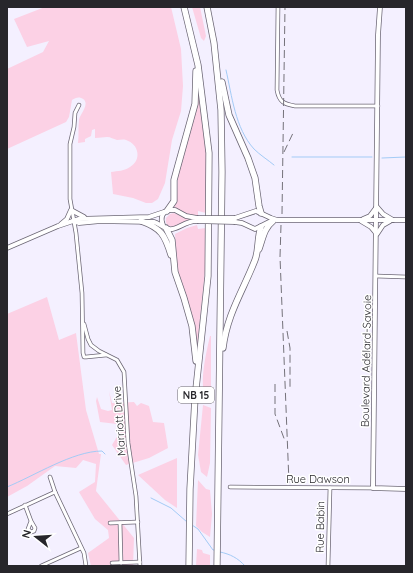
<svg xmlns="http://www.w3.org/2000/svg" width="413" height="573" font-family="Quicksand,sans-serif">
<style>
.green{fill:#fcd1e5}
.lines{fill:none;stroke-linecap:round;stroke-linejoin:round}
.stream{stroke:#a3cbf6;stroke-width:1}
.street-casing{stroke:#6c6775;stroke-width:4.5}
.secondary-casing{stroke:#6c6775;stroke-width:5.5}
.highway-casing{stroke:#6c6775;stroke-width:7}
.street{stroke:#fff;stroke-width:3}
.secondary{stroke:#fff;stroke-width:4}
.highway{stroke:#fff;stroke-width:5.5}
.rail{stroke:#74727a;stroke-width:1;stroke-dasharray:8 4;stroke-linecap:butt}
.secondary-bridge-casing{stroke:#6c6775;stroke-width:5.5;stroke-linecap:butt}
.secondary-bridge{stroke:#fff;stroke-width:4}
.labels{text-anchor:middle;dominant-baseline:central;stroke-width:3;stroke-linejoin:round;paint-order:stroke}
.shield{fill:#fff;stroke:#68676b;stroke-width:1}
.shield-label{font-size:10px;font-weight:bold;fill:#27262b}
.street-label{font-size:11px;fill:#27262b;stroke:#fff}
</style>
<rect width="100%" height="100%" fill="#f4f0ff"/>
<g class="green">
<path d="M45,7H171L181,49L183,86L181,111L172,140L165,183L158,199L152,203H146L133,198L113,194L111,172C117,171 125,171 130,167C142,160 139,144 126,140C123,139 120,140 117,140C113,139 111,137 107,137C103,137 100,138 95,138V129L92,130L91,136L85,139V142L78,143C79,135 78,128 79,120C80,114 92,102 81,98C78,97 75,98 72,100L69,117L66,122L7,149V69L43,52L49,41L27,47L14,19Z"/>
<polygon points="192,7 200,7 206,36 204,41 201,38"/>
<polygon points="198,87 205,141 207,165 206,261 197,349 177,266 175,234 187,228 197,225 198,229 206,228 206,213 198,211 198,216 191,216 174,208 177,200 178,171"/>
<path d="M174,213L189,219V221C182,224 164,233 166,218L170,214Z"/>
<polygon points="47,297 59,340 76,333 86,410 99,454 101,454 96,491 134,538 133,566 91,566 88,553 109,538 108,530 95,519 79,492 95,482 96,464 83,460 76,468 55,466 27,486 7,497 7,314"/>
<path d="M210,336H211V403C195,395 207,350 210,336Z"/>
<polygon points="109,391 112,403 134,402 137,406 141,403 149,406 153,422 164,423 168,448 149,458 126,465 112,445 118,435 117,424 100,422 96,401 97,397 101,409 108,411 112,410"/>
<polygon points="203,405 211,408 210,463 207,477 201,472 198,455"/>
<polygon points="177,458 177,508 165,500 138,475"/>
<polygon points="198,480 206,489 210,490 212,514 210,537 202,532 196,526"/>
<polygon points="197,549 202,550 203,553 210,555 210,566 196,566"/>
</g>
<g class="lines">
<g class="stream">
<path d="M226,70C232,96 235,128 254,149C260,155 268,160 274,165"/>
<polyline points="292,157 372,157"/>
<polyline points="382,158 406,157"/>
<path d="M7,487C34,476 73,451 102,451L105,454"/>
<polyline points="151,498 171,508 187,522"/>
<polyline points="192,525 198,529 213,550 215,550"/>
<path d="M220,552C230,554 238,558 245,566"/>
</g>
<g class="street-casing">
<g id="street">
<path d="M278,7L277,90C279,102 284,104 295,106H378"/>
<polyline points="79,105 75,113 74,127 70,144 70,199 76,233 82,293 83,353 84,357 86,357 106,355"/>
<polyline points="376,276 406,277"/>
<polyline points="84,324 88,339 91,345 99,351 117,360 124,372 128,443 136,496 140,566"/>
<polyline points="50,477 55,492 84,553 86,566"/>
<polyline points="230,487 373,488"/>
<polyline points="25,505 31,521 28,529 31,532 34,531 35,528 31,521"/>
<polyline points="7,514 55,492"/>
<polyline points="110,523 138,522"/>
<polyline points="120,523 121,563"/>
<polyline points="112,563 140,562"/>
<polyline points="41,566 81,548"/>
<polyline points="328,566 330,488"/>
</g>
</g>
<g class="secondary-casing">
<g id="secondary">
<polyline points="380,7 378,35 373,488 406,489"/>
<polyline points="377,207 383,214 393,220"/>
<polyline points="235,218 256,211 271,218 277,220 406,220"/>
<polyline points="363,219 370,216 376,208"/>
<path d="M73,221L79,223L100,221L154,222C159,223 163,228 169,229C176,231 186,220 197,221"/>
<polyline points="361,221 371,227 376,233"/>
<polyline points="235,222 242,223 255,229 271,221"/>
<polyline points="61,224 67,219 71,210 84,217"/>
<path d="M163,225C160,218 162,212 169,210H175L186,216L197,218"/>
<polyline points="377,234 383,225 390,221"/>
<polyline points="7,248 58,226 79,219 149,217 164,212"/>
</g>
</g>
<g class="highway-casing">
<g id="highway">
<polyline points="184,7 198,65 209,153 208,276 195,398 190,489 189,566"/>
<polyline points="207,7 214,43 221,110 222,172 217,566"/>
<polyline points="222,82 229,115 248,158 255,178 259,206 261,213"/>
<polyline points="167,211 174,201 174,180 177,169 195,104 196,71"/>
<path d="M141,221C161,228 165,235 171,255"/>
<polyline points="166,228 172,240 175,272 184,298 192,326 196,361"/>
<path d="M259,249C263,238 264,228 273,221"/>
<path d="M223,348C227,314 243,291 255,260C259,250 257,238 261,227"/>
</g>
</g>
<use href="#street" class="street"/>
<use href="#secondary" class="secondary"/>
<use href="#highway" class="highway"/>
<g class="rail">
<polyline points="284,152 294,131"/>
<polyline points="282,214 285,7"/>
<polyline points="281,225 280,257 289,483"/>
<polyline points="287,331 290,348 290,389"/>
<polyline points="275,384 275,414 285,441"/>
</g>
<g class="secondary-bridge-casing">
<g id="secondary-bridge">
<polyline points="197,218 235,218"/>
<polyline points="197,221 235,222"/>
</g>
</g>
<use href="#secondary-bridge" class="secondary-bridge"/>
</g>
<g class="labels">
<rect class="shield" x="178" y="387" width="36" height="16" rx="3"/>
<g class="shield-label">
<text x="196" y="395">NB 15</text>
</g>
<g class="street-label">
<text transform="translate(366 361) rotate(-89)">Boulevard Adélard-Savoie</text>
<text transform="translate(119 421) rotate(-94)">Marriott Drive</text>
<text x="318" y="479">Rue Dawson</text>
<text transform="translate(320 527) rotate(-89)">Rue Babin</text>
</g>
</g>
<rect width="413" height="573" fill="none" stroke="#27262b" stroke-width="16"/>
<g transform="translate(36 537) rotate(287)" stroke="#ffffff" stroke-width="3" paint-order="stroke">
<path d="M0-3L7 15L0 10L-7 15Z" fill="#27262b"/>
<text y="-6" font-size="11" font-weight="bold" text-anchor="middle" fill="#27262b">N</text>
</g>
</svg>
